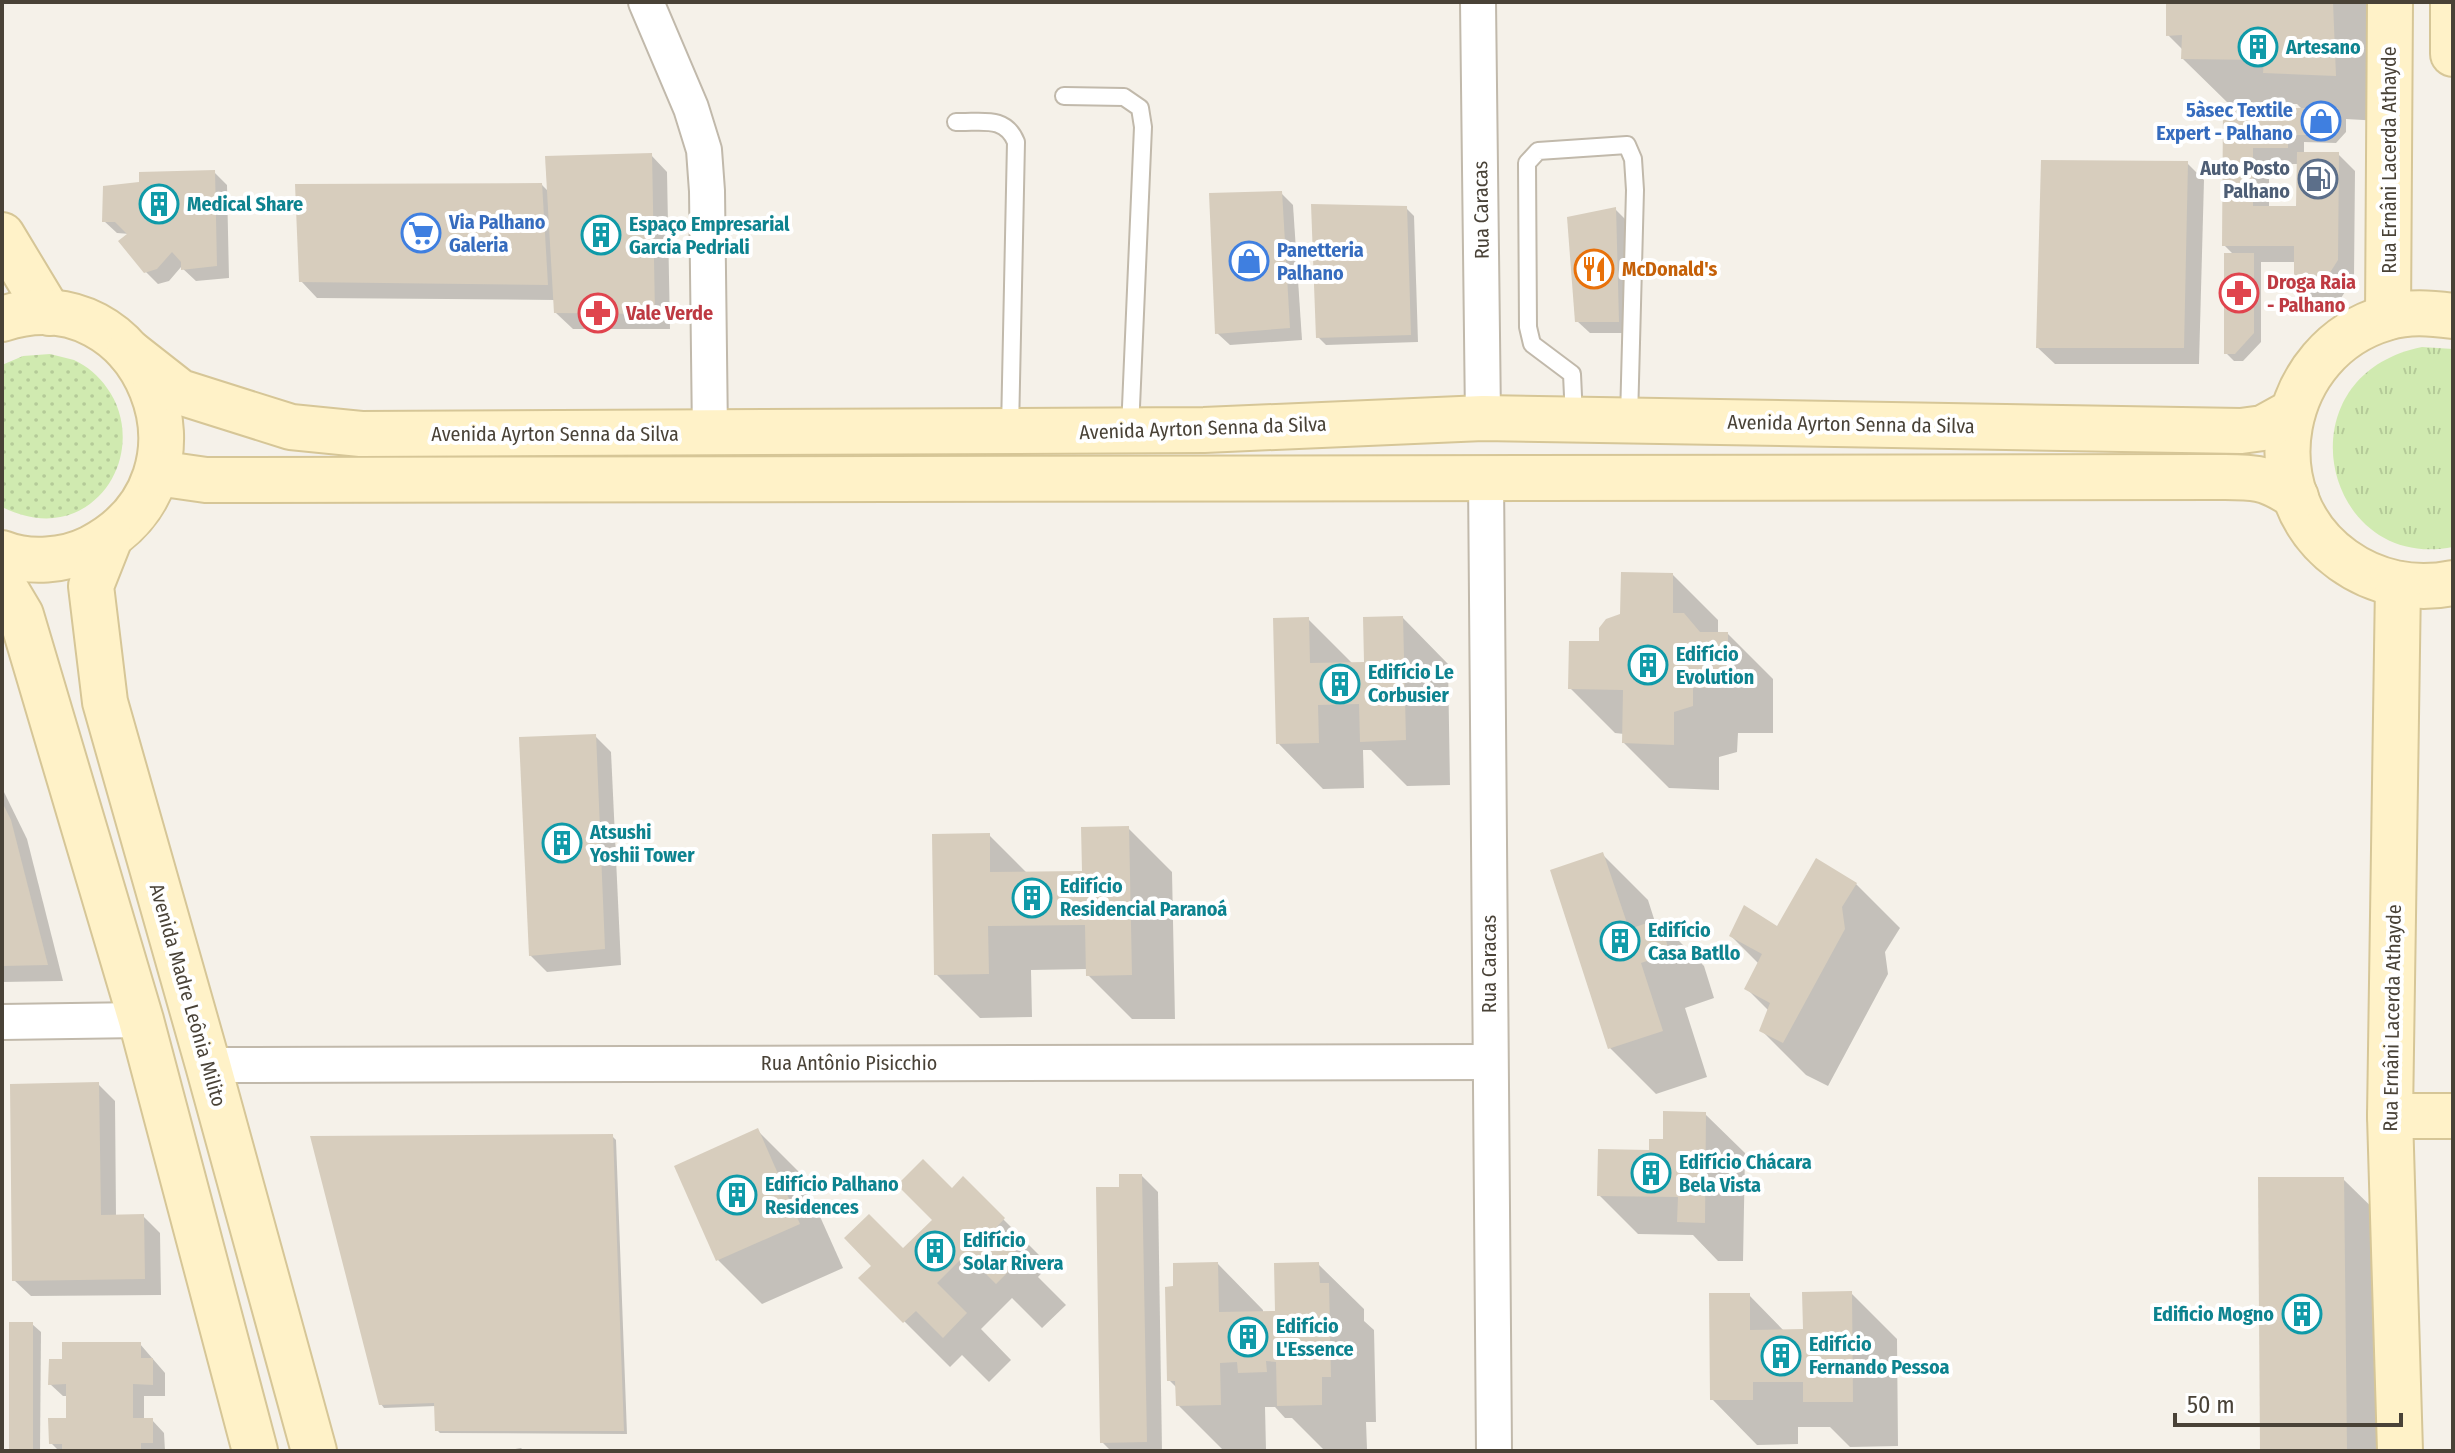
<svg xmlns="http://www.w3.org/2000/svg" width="2455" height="1453" font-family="'Fira Sans Condensed',sans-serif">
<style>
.grass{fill:url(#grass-dots)}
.park{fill:url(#park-tufts)}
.shadow{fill:#0003;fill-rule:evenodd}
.building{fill:#d7cdbd}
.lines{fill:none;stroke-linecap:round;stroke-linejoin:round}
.lane-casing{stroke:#c1b9ab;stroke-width:20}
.street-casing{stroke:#c1b9ab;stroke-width:38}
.secondary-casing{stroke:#d6c697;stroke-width:48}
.lane{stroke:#fff;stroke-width:16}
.street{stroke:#fff;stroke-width:34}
.secondary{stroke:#fff2c8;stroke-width:44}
.labels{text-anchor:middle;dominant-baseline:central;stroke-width:8;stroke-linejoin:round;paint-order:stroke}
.culture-label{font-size:20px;font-weight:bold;fill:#0d838f;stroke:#fff;text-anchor:start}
.shop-label{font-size:20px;font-weight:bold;fill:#366cbe;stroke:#fff;text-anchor:start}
.street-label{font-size:20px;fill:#494237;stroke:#fff}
.service-label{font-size:20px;font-weight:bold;fill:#4e5e75;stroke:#fff;text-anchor:end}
.food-label{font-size:20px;font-weight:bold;fill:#c56008;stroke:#fff;text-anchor:start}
.health-label{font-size:20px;font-weight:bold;fill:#be3a42;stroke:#fff;text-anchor:start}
</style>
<defs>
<pattern id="grass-dots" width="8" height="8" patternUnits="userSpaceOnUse" patternTransform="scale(2)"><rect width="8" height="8" fill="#d0eab0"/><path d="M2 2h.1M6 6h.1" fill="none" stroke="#b4ca98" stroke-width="1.8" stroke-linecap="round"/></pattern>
<pattern id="park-tufts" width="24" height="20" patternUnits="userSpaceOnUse" patternTransform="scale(2)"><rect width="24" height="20" fill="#d0eab0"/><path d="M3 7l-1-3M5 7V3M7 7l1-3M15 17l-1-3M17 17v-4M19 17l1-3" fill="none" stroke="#b4ca98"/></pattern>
</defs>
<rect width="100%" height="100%" fill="#f5f1e9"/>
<path class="grass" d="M50,354C58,356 66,358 74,360C87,366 99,376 107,388C137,429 123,492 74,513C50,523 24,518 2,507V365L23,356Z"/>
<path class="park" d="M2422,347L2453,349V547C2323,573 2278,376 2422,347Z"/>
<g class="shadow">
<path d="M2170,2H2364L2376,14L2380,121L2346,119V132L2336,143L2304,142V154H2338L2355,171L2354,278L2341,298L2312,297L2296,281V262H2261V342L2243,361H2234L2226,353L2234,255L2224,245L2225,110H2303L2297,104H2229L2183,59V50L2168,35ZM2269,164H2299L2298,208H2269Z"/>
<polygon points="651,155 667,172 670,329 573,329 556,313 555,300 317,298 301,281 542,185 549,192"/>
<polygon points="2187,163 2204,180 2199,364 2055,364 2038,348"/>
<polygon points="214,172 227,185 229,278 196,281 181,267 169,281 158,284 145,271 130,234 117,233 104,221"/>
<polygon points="1281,193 1293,205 1302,340 1230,345 1217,333"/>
<polygon points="1406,208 1414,216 1418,342 1326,345 1318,337"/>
<polygon points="1615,209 1627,221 1630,333 1590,333 1577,321"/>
<polygon points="1673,575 1718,620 1718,634 1728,634 1773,679 1773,733 1738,733 1737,752 1719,757 1719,790 1669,788 1624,743 1624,734 1615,733 1570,688 1622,615"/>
<polygon points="1403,618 1448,664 1450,785 1407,786 1371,750 1363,750 1364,788 1323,789 1278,743 1308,619 1353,664 1366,664"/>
<polygon points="595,736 611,752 621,965 547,972 530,955"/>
<polygon points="2,788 27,839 63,981 2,982"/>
<polygon points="1128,828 1172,872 1175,1019 1132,1019 1088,975 1088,969 1031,970 1032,1017 980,1018 936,974 989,835 1027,873 1084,873"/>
<polygon points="1603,855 1648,900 1655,922 1659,921 1704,966 1714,998 1685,1008 1707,1077 1656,1094 1610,1048 1552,872"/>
<polygon points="1856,884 1900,928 1885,952 1888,974 1828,1086 1806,1075 1762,1031 1769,1011 1746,988 1759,964 1731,936 1778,928"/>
<polygon points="98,1084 115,1101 116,1216 143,1216 160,1233 161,1295 31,1296 14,1280"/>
<polygon points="1705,1114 1745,1153 1743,1261 1718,1261 1693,1235 1638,1234 1599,1195 1651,1152"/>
<polygon points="757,1130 801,1174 843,1268 762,1304 718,1260 676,1167"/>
<polygon points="612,1136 616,1140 627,1434 440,1433 437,1430 436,1406 384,1408 381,1404"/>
<polygon points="1142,1176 1158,1192 1162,1451 1111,1451 1102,1442"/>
<polygon points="963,1179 1049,1265 1038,1277 1066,1305 1042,1328 1012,1298 981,1329 1011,1360 989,1382 962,1355 950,1367 861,1278 903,1251 934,1220 952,1190"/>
<polygon points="2343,1179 2389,1224 2391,1451 2262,1451"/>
<polygon points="1218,1264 1263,1310 1263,1313 1277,1313 1318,1264 1364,1309 1364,1321 1374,1330 1376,1422 1366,1422 1367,1449 1324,1450 1292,1418 1285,1418 1275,1407 1265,1407 1266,1450 1224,1451 1178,1405 1177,1388 1169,1380 1175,1288"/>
<polygon points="1851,1293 1897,1339 1898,1446 1850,1447 1830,1427 1798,1427 1798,1444 1757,1445 1712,1399 1749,1295 1785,1332 1805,1331"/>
<polygon points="32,1324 41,1332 40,1451 11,1451"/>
<polygon points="140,1344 165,1373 165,1396 144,1396 144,1420 152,1420 164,1433 165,1451 59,1451 51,1443 68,1420 68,1396 63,1396 50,1384 64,1361"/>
<polygon points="521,1448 524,1451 504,1451"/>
</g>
<g class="building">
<polygon points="2166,2 2333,2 2336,76 2263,73 2264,60 2181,59 2182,35 2166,36"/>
<polygon points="2223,108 2338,108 2338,124 2328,135 2288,135 2288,148 2253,148 2253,206 2296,206 2297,152 2339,152 2338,260 2324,282 2294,282 2294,246 2222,246"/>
<polygon points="652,153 655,314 554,313 545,156"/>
<polygon points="2041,160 2188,161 2184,348 2036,348"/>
<polygon points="215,170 217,266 181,270 181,262 172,252 157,269 144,273 118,241 127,234 115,222 102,222 103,186 139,182 139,172"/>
<polygon points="542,183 548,285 299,282 295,184"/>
<polygon points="1282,191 1290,328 1215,334 1209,193"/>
<polygon points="1311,204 1407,206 1411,335 1316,338"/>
<polygon points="1616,207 1619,322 1575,322 1567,217"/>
<polygon points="2224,253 2254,253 2254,333 2235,354 2224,354"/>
<polygon points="1621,572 1673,573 1673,613 1684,613 1700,632 1728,632 1728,688 1693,688 1693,706 1674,712 1674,745 1622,743 1623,690 1568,689 1569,641 1599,641 1599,628 1606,619 1620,614"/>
<polygon points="1403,616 1406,740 1360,742 1359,704 1318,705 1319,743 1276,744 1273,618 1309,617 1310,663 1364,662 1363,617"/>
<polygon points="596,734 605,949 529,956 519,737"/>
<polygon points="2,802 11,820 48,965 2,966"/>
<polygon points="1129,826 1132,975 1086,976 1085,925 988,926 989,974 934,975 932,834 990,833 990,872 1082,871 1081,827"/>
<polygon points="1603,852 1629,929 1659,919 1670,953 1641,963 1663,1031 1608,1049 1550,870"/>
<polygon points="1816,858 1857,883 1842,907 1845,929 1783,1043 1759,1031 1770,1003 1744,989 1762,954 1729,936 1744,905 1777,926"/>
<polygon points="99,1082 101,1215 144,1214 145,1279 12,1281 10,1084"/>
<polygon points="1663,1111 1706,1112 1705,1223 1677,1222 1678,1197 1597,1196 1598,1149 1649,1150 1649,1139 1663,1139"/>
<polygon points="758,1128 800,1224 716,1261 674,1166"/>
<polygon points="613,1134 624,1431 435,1431 434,1403 379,1405 310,1136"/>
<polygon points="923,1159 952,1188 963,1176 1005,1218 994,1230 1022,1258 996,1284 966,1254 937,1283 967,1313 943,1338 916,1311 903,1323 858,1278 871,1266 844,1238 869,1214 903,1248 932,1220 897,1185"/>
<polygon points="1119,1174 1142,1174 1147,1442 1100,1443 1096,1187 1119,1187"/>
<polygon points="2258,1177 2344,1177 2347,1451 2260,1451"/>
<polygon points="1218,1262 1219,1312 1275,1311 1274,1263 1319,1262 1320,1283 1329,1283 1331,1377 1322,1377 1322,1405 1277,1406 1276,1362 1266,1361 1267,1372 1238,1373 1237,1362 1220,1363 1221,1405 1176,1406 1175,1381 1167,1381 1165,1287 1173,1286 1173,1263"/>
<polygon points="1852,1291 1853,1402 1803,1402 1803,1382 1753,1382 1753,1400 1710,1400 1709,1293 1750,1293 1750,1330 1803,1329 1802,1292"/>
<rect x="9" y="1322" width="24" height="129"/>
<polygon points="62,1342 141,1342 141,1358 153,1358 153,1385 133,1384 133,1418 153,1418 153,1443 141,1443 141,1451 62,1451 62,1444 49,1444 48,1418 66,1418 66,1384 48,1385 49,1359 62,1359"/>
</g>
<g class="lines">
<g class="lane-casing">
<g id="lane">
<polyline points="1064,96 1124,97 1140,108 1143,127 1130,430"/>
<path d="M956,122C981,123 1005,115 1016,142L1010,430"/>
<polyline points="1574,418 1572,374 1532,344 1528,327 1527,163 1538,151 1627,145 1633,159 1635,190 1629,419"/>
</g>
</g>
<g class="street-casing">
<g id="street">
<polyline points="646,2 691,108 704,150 707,191 710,434"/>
<polyline points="1478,2 1483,418"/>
<polyline points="1486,477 1494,1451"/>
<polyline points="2,1022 141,1020"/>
<polyline points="208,1065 1490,1062"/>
</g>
</g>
<g class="secondary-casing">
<g id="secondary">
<polyline points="2453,2 2453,54"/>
<polyline points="2,235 49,313"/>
<path d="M2453,316C2431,313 2408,311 2386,318C2279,349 2251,494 2343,560C2375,583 2414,591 2453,583"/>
<polyline points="2388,317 2390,2"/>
<path d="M2,319C144,272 229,477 91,548C65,561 29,564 2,553"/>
<polyline points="129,352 180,392 291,427 361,434 1204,430 1483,418 2241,431 2263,428 2292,412"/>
<path d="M157,473L206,480L2214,477C2251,477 2264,475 2296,497"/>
<polyline points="110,538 91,586 105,702 208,1065 314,1451"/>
<polyline points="2,583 21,615 141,1020 255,1451"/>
<polyline points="2398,584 2390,1116 2400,1451"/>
<polyline points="2390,1116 2453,1116"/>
</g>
</g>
<use href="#lane" class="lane"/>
<use href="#street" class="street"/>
<use href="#secondary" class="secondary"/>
</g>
<defs>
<g id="building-ring" transform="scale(2)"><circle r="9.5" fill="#fff" stroke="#0f9aa8" stroke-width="1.5"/><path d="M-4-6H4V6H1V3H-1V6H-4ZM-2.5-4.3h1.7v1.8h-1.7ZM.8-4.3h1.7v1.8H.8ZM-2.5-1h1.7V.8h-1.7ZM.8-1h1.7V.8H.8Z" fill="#0f9aa8"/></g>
<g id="shop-ring" transform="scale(2)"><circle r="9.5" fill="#fff" stroke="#3f7fe0" stroke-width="1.5"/><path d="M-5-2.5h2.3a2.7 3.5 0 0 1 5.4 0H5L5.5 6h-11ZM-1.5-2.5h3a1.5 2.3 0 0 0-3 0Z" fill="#3f7fe0"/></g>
<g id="fuel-ring" transform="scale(2)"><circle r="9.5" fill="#fff" stroke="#5c6f8a" stroke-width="1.5"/><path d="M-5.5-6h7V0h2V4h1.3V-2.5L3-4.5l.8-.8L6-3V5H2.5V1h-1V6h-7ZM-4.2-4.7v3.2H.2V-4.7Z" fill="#5c6f8a"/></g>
<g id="supermarket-ring" transform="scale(2)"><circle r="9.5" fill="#fff" stroke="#3f7fe0" stroke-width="1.5"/><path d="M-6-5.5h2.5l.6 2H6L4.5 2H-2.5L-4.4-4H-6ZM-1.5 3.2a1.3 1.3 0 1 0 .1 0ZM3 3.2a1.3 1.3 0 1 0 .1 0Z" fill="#3f7fe0"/></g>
<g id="restaurant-ring" transform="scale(2)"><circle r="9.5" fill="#fff" stroke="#e8710a" stroke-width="1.5"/><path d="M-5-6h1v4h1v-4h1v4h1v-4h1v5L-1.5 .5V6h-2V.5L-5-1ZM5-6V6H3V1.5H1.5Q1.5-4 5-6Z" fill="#e8710a"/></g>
<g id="pharmacy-ring" transform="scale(2)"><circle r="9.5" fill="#fff" stroke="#e0444e" stroke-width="1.5"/><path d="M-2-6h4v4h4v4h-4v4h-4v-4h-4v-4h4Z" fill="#e0444e"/></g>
</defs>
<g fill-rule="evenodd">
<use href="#building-ring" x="2258" y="47"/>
<use href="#shop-ring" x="2321" y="121"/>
<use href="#fuel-ring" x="2318" y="179"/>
<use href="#building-ring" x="159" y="204"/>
<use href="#supermarket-ring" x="421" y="233"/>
<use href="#building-ring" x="601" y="235"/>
<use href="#shop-ring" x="1249" y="261"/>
<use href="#restaurant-ring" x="1594" y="269"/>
<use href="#pharmacy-ring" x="2239" y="293"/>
<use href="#pharmacy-ring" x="598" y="313"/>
<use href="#building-ring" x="1648" y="665"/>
<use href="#building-ring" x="1340" y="684"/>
<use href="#building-ring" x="562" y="843"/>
<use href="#building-ring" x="1032" y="898"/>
<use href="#building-ring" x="1620" y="941"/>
<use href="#building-ring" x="1651" y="1173"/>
<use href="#building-ring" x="737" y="1195"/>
<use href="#building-ring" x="935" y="1251"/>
<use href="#building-ring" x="2302" y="1314"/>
<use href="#building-ring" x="1248" y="1337"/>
<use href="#building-ring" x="1781" y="1356"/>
</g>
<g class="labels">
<g class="culture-label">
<text x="2286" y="47">Artesano</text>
<text x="187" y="204">Medical Share</text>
<text x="629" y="224">Espaço Empresarial<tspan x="629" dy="23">Garcia Pedriali</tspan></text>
<text x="1676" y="654">Edifício<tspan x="1676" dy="23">Evolution</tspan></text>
<text x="1368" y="672">Edifício Le<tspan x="1368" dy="23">Corbusier</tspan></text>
<text x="590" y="832">Atsushi<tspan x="590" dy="23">Yoshii Tower</tspan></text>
<text x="1060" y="886">Edifício<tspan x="1060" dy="23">Residencial Paranoá</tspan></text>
<text x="1648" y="930">Edifício<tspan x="1648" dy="23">Casa Batllo</tspan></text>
<text x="1679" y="1162">Edifício Chácara<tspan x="1679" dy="23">Bela Vista</tspan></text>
<text x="765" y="1184">Edifício Palhano<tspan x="765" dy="23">Residences</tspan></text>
<text x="963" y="1240">Edifício<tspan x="963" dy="23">Solar Rivera</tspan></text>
<text x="2274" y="1314" text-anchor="end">Edificio Mogno</text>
<text x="1276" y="1326">Edifício<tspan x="1276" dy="23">L'Essence</tspan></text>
<text x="1809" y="1344">Edifício<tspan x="1809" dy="23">Fernando Pessoa</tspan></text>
</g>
<g class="shop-label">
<text x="2293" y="110" text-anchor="end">5àsec Textile<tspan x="2293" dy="23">Expert - Palhano</tspan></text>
<text x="449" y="222">Via Palhano<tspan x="449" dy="23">Galeria</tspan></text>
<text x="1277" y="250">Panetteria<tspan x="1277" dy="23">Palhano</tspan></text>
</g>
<g class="street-label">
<text transform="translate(2389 160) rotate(-90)">Rua Ernâni Lacerda Athayde</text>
<text transform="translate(1481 210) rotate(-91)">Rua Caracas</text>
<text transform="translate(1851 424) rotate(1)">Avenida Ayrton Senna da Silva</text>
<text transform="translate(1203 428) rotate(-2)">Avenida Ayrton Senna da Silva</text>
<text x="555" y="434">Avenida Ayrton Senna da Silva</text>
<text transform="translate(1489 964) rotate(-90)">Rua Caracas</text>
<text transform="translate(188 995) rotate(74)">Avenida Madre Leônia Milito</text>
<text transform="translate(2392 1018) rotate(-89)">Rua Ernâni Lacerda Athayde</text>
<text x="849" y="1063">Rua Antônio Pisicchio</text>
</g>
<g class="service-label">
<text x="2290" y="168">Auto Posto<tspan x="2290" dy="23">Palhano</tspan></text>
</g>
<g class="food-label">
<text x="1622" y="269">McDonald's</text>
</g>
<g class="health-label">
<text x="2267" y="282">Droga Raia<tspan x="2267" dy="23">- Palhano</tspan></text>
<text x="626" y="313">Vale Verde</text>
</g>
</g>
<rect width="2455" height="1453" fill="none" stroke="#494237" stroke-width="8"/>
<path d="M2175 1413v12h226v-12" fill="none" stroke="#494237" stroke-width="4"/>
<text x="2187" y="1413" font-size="24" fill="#494237" stroke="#ffffff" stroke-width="6" paint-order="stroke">50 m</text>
</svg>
